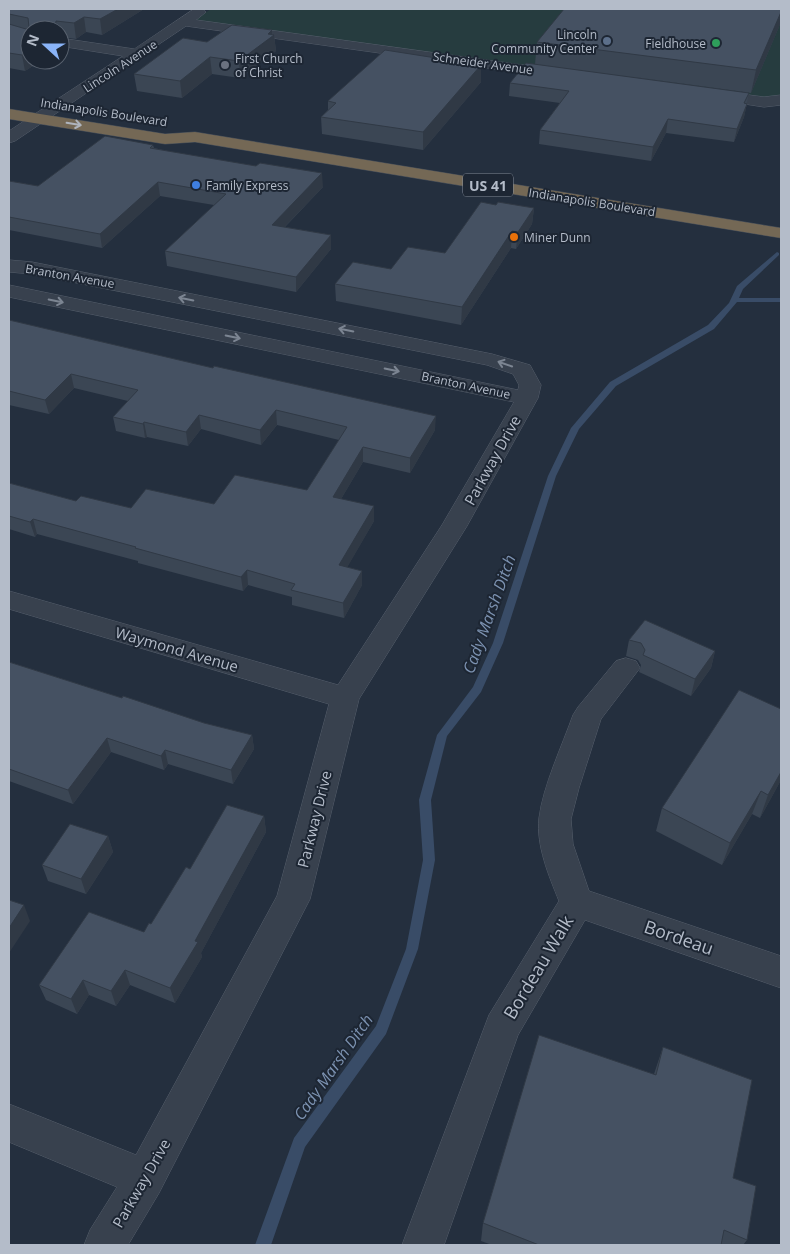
<svg xmlns="http://www.w3.org/2000/svg" width="790" height="1254" font-family="'Open Sans',sans-serif">
<style>
.green{fill:#263c3f}
.lines{fill:none;stroke-linecap:round;stroke-linejoin:round}
.stream{fill:#394c67;fill-rule:evenodd}
.minor-casing{stroke:#565f6c;stroke-width:1}
.highway-casing{stroke:#434c59;stroke-width:1}
.minor{fill:#38414e;fill-rule:evenodd}
.highway{fill:#746855;fill-rule:evenodd}
.wall{fill:#3b4654}
.shaded-wall{fill:#303945}
.building{fill:#455162;stroke:#303945}
.oneway{stroke:#aeb4bd}
.oneway2{stroke:#7c8592}
.service-dot{fill:#5c6f8a;stroke:#1d2633;stroke-width:2}
.leisure-dot{fill:#2e9e5b;stroke:#1d2633;stroke-width:2}
.worship-dot{fill:#6b7280;stroke:#1d2633;stroke-width:2}
.shop-dot{fill:#3f7fe0;stroke:#1d2633;stroke-width:2}
.food-dot{fill:#e8710a;stroke:#1d2633;stroke-width:2}
.labels{text-anchor:middle;dominant-baseline:central;stroke-width:4;stroke-linejoin:round;paint-order:stroke}
.far-poi-label{font-size:12px;fill:#b4bcc9;stroke:#1d2633;text-anchor:start}
.far-street-label{font-size:12px;fill:#b4bcc9;stroke:#1d2633}
.shield{fill:#1d2633;stroke:#878f9c;stroke-width:1}
.shield-label{font-size:14px;font-weight:bold;fill:#b4bcc9}
.street-label{font-size:15px;fill:#b4bcc9;stroke:#1d2633}
.water-label{font-size:16px;font-style:italic;fill:#7c92b1;stroke:#1d2633}
.near-street-label{font-size:18px;fill:#b4bcc9;stroke:#1d2633}
</style>
<rect width="100%" height="100%" fill="#242f3e"/>
<polygon class="green" points="211,9 781,9 781,94 769,99 193,21"/>
<g class="lines">
<polygon class="stream" points="777,252 779,253 779,255 743,289 739,298 781,298 781,302 737,302 714,329 616,386 579,429 556,476 503,643 481,692 447,736 431,800 435,860 418,949 386,1034 305,1147 271,1245 255,1245 294,1138 376,1026 406,949 423,860 419,800 437,735 473,687 493,643 548,476 571,428 610,382 708,325 729,303 737,286"/>
<g class="minor-casing">
<g id="minor">
<polygon points="194,9 202,9 206,12 196,20 559,70 564,71 566,74 564,77 559,78 186,26 15,141 9,143 9,131 123,56 60,46 60,38 134,49"/>
<polygon points="711,90 764,97 781,95 781,105 764,107 706,98 703,95 706,92"/>
<polygon points="9,260 32,262 492,354 530,365 541,385 538,398 467,526 359,699 310,899 159,1193 128,1245 84,1245 90,1230 117,1187 9,1142 9,1104 136,1155 277,896 329,704 9,609 9,591 338,685 442,525 514,402 9,297 9,285 518,390 519,385 513,374 487,365 32,274 9,272"/>
<path d="M626,658L636,661L640,668L601,719L579,788L571,819L573,844L589,891L781,956V988L585,920L518,1035L444,1245H402L489,1015L559,901C549,876 536,846 539,818C543,786 562,746 573,715L578,707L616,661Z"/>
</g>
</g>
<g class="highway-casing">
<polygon id="highway" points="9,109 165,134 195,132 781,228 781,238 195,142 165,144 9,119"/>
</g>
<use href="#minor" class="minor"/>
<use href="#highway" class="highway"/>
</g>
<g class="wall">
<polygon points="9,9 144,9 102,35 86,32 76,39 60,37 60,30 30,30 30,60 42,60 25,71 9,68"/>
<polygon points="781,9 781,22 751,93 619,75 749,93 744,117 734,142 666,133 651,161 539,144 540,130 560,103 509,96 510,83 535,64 537,42"/>
<polygon points="272,30 272,34 274,35 276,51 240,78 212,74 182,98 137,91 134,74 207,42"/>
<polygon points="481,65 481,82 423,150 322,134 321,117 328,110 328,101"/>
<polygon points="153,145 154,148 323,187 285,227 331,235 331,249 296,292 167,266 165,251 214,205 160,196 102,248 9,230 9,181 38,186"/>
<polygon points="496,205 534,208 532,224 516,249 511,248 461,325 336,301 335,284 391,269 445,253"/>
<polygon points="9,320 435,430 410,473 363,462 341,499 374,521 347,567 362,571 362,585 344,618 292,605 292,597 248,585 243,591 138,563 138,561 37,534 35,537 9,529 9,483 76,501 131,508 214,504 307,490 339,440 277,425 261,445 201,429 188,446 147,437 145,438 116,431 113,417 128,401 74,388 49,414 9,405"/>
<polygon points="629,640 715,651 711,668 691,696 639,672 641,665 638,660 626,656"/>
<polygon points="9,662 122,698 204,723 252,735 254,749 233,784 168,764 164,770 111,752 73,804 9,781"/>
<polygon points="781,709 781,780 760,818 752,814 722,865 656,831 662,808"/>
<polygon points="264,816 266,832 201,953 202,957 175,1003 130,985 116,1006 89,995 77,1014 46,1000 39,985 144,932 151,924 190,869"/>
<polygon points="108,836 113,852 86,894 48,881 42,865"/>
<polygon points="663,1047 733,1178 747,1240 743,1245 492,1245 481,1241 483,1223 654,1074"/>
</g>
<g class="shaded-wall">
<polygon points="118,9 144,9 102,35 100,19"/>
<polygon points="781,12 781,22 751,93 756,70"/>
<polygon points="84,17 86,32 76,39 74,23"/>
<polygon points="272,30 272,36 274,35 276,51 240,78 239,61"/>
<polygon points="30,50 30,60 42,60 25,71 22,55"/>
<polygon points="210,57 212,74 182,98 180,81"/>
<polygon points="481,65 481,82 423,150 423,132"/>
<polygon points="747,104 744,117 734,142 737,129"/>
<polygon points="668,119 666,133 651,161 653,147"/>
<polygon points="322,173 323,187 273,239 272,225"/>
<polygon points="158,182 160,196 102,248 100,234"/>
<polygon points="534,208 532,224 516,249 518,232"/>
<polygon points="512,231 511,248 461,325 462,307"/>
<polygon points="331,235 331,249 296,292 296,277"/>
<polygon points="71,374 74,388 49,414 45,400"/>
<polygon points="276,410 277,425 261,445 260,430"/>
<polygon points="199,415 201,429 188,446 186,432"/>
<polygon points="436,416 435,430 410,473 410,458"/>
<polygon points="144,422 147,437 145,438 143,424"/>
<polygon points="363,447 363,462 334,511 333,497"/>
<polygon points="374,506 374,521 340,580 339,565"/>
<polygon points="33,519 37,534 35,537 30,522"/>
<polygon points="247,570 248,585 243,591 241,577"/>
<polygon points="362,571 362,585 344,618 343,603"/>
<polygon points="715,651 711,668 691,696 695,679"/>
<polygon points="252,735 254,749 233,784 231,770"/>
<polygon points="107,738 111,752 73,804 68,790"/>
<polygon points="165,750 168,764 164,770 161,756"/>
<polygon points="781,772 781,780 760,818 768,795"/>
<polygon points="761,791 752,814 722,865 730,843"/>
<polygon points="264,816 266,832 201,953 202,957 175,1003 170,988 195,941"/>
<polygon points="108,836 113,852 86,894 81,879"/>
<polygon points="24,905 30,921 9,953 9,928"/>
<polygon points="125,970 130,985 116,1006 111,991"/>
<polygon points="83,980 89,995 77,1014 71,999"/>
</g>
<g class="building">
<polygon points="9,9 118,9 100,19 84,17 74,23 56,21 55,30 30,30 30,50 22,55 9,53 9,24 26,29 29,27 28,18 9,14"/>
<polygon points="564,9 781,9 781,12 756,70 537,42"/>
<polygon points="232,25 272,30 268,34 274,35 239,61 210,57 180,81 134,74 183,38 207,42"/>
<polygon points="385,50 481,65 423,132 321,117 336,103 328,101"/>
<polygon points="526,63 749,93 744,103 747,104 737,129 668,119 653,147 540,130 569,91 510,83"/>
<polygon points="105,136 153,145 150,148 256,166 260,163 322,173 272,225 331,235 296,277 165,251 226,194 158,182 100,234 9,217 9,181 38,186"/>
<polygon points="481,202 496,205 498,202 534,208 518,232 512,231 462,307 335,284 353,262 391,269 408,247 445,253"/>
<polygon points="9,320 213,368 214,366 436,416 410,458 363,447 333,497 374,506 339,565 362,571 343,603 291,590 295,584 247,570 241,577 135,548 136,547 33,519 30,522 9,516 9,483 76,501 81,496 131,508 146,489 214,504 235,475 307,490 347,427 276,410 260,430 199,415 186,432 144,422 143,424 113,417 138,390 71,374 45,400 9,391"/>
<polygon points="645,620 715,651 695,679 643,655 645,650 641,643 629,640"/>
<polygon points="9,662 122,698 123,696 204,723 252,735 231,770 165,750 161,756 107,738 68,790 9,769"/>
<polygon points="739,690 781,709 781,772 768,795 761,791 730,843 662,808"/>
<polygon points="227,805 264,816 195,941 198,942 170,988 125,970 111,991 83,980 71,999 39,985 89,912 144,932 149,923 151,924 186,867 190,869"/>
<polygon points="70,824 108,836 81,879 42,865"/>
<polygon points="9,900 24,905 9,928"/>
<polygon points="539,1035 656,1075 663,1047 752,1080 733,1178 756,1186 747,1240 724,1230 721,1245 539,1245 483,1223"/>
</g>
<defs><path id="oneway-shaft" d="M-6 0H5M1.5-3L5.5 0L1.5 3" fill="none" stroke-width="1.6" stroke-linecap="round" stroke-linejoin="round" transform="scale(1.25)"/></defs>
<use class="oneway" href="#oneway-shaft" transform="translate(74 124) rotate(9)"/>
<g class="oneway2">
<use href="#oneway-shaft" transform="translate(186 299) rotate(-169)"/>
<use href="#oneway-shaft" transform="translate(56 301) rotate(12)"/>
<use href="#oneway-shaft" transform="translate(346 330) rotate(-169)"/>
<use href="#oneway-shaft" transform="translate(233 337) rotate(12)"/>
<use href="#oneway-shaft" transform="translate(505 364) rotate(-161)"/>
<use href="#oneway-shaft" transform="translate(392 370) rotate(12)"/>
</g>
<circle class="service-dot" cx="607" cy="41" r="5"/>
<circle class="leisure-dot" cx="716" cy="43" r="5"/>
<circle class="worship-dot" cx="225" cy="65" r="5"/>
<circle class="shop-dot" cx="196" cy="185" r="5"/>
<circle class="food-dot" cx="514" cy="237" r="5"/>
<g class="labels">
<g class="far-poi-label">
<text x="597" y="34" text-anchor="end">Lincoln<tspan x="597" dy="14">Community Center</tspan></text>
<text x="706" y="43" text-anchor="end">Fieldhouse</text>
<text x="235" y="58">First Church<tspan x="235" dy="14">of Christ</tspan></text>
<text x="206" y="185">Family Express</text>
<text x="524" y="237">Miner Dunn</text>
</g>
<g class="far-street-label">
<text transform="translate(483 63) rotate(8)">Schneider Avenue</text>
<text transform="translate(120 66) rotate(-33)">Lincoln Avenue</text>
<text transform="translate(104 112) rotate(9)">Indianapolis Boulevard</text>
<text transform="translate(592 202) rotate(9)">Indianapolis Boulevard</text>
<text transform="translate(70 276) rotate(10)">Branton Avenue</text>
<text transform="translate(466 385) rotate(12)">Branton Avenue</text>
</g>
<rect class="shield" x="463" y="173.5" width="50" height="23" rx="4"/>
<g class="shield-label">
<text x="488" y="185">US 41</text>
</g>
<g class="street-label">
<text transform="translate(492 460) rotate(-61)">Parkway Drive</text>
<text transform="translate(177 649) rotate(16)">Waymond Avenue</text>
<text transform="translate(314 819) rotate(-76)">Parkway Drive</text>
<text transform="translate(141 1183) rotate(-60)">Parkway Drive</text>
</g>
<g class="water-label">
<text transform="translate(489 614) rotate(-70)">Cady Marsh Ditch</text>
<text transform="translate(333 1067) rotate(-55)">Cady Marsh Ditch</text>
</g>
<g class="near-street-label">
<text transform="translate(679 937) rotate(19)">Bordeau</text>
<text transform="translate(538 967) rotate(-59)">Bordeau Walk</text>
</g>
</g>
<rect width="790" height="1254" fill="none" stroke="#b4bcc9" stroke-width="20"/>
<g transform="translate(45 45) rotate(291)"><circle r="24" fill="#1d2633" stroke="#59626f"/>
<path d="M0-4L9 19L0 12L-9 19Z" fill="#8ab4f8"/>
<text y="-8" font-size="14" font-weight="bold" text-anchor="middle" fill="#b4bcc9">N</text>
</g>
</svg>
